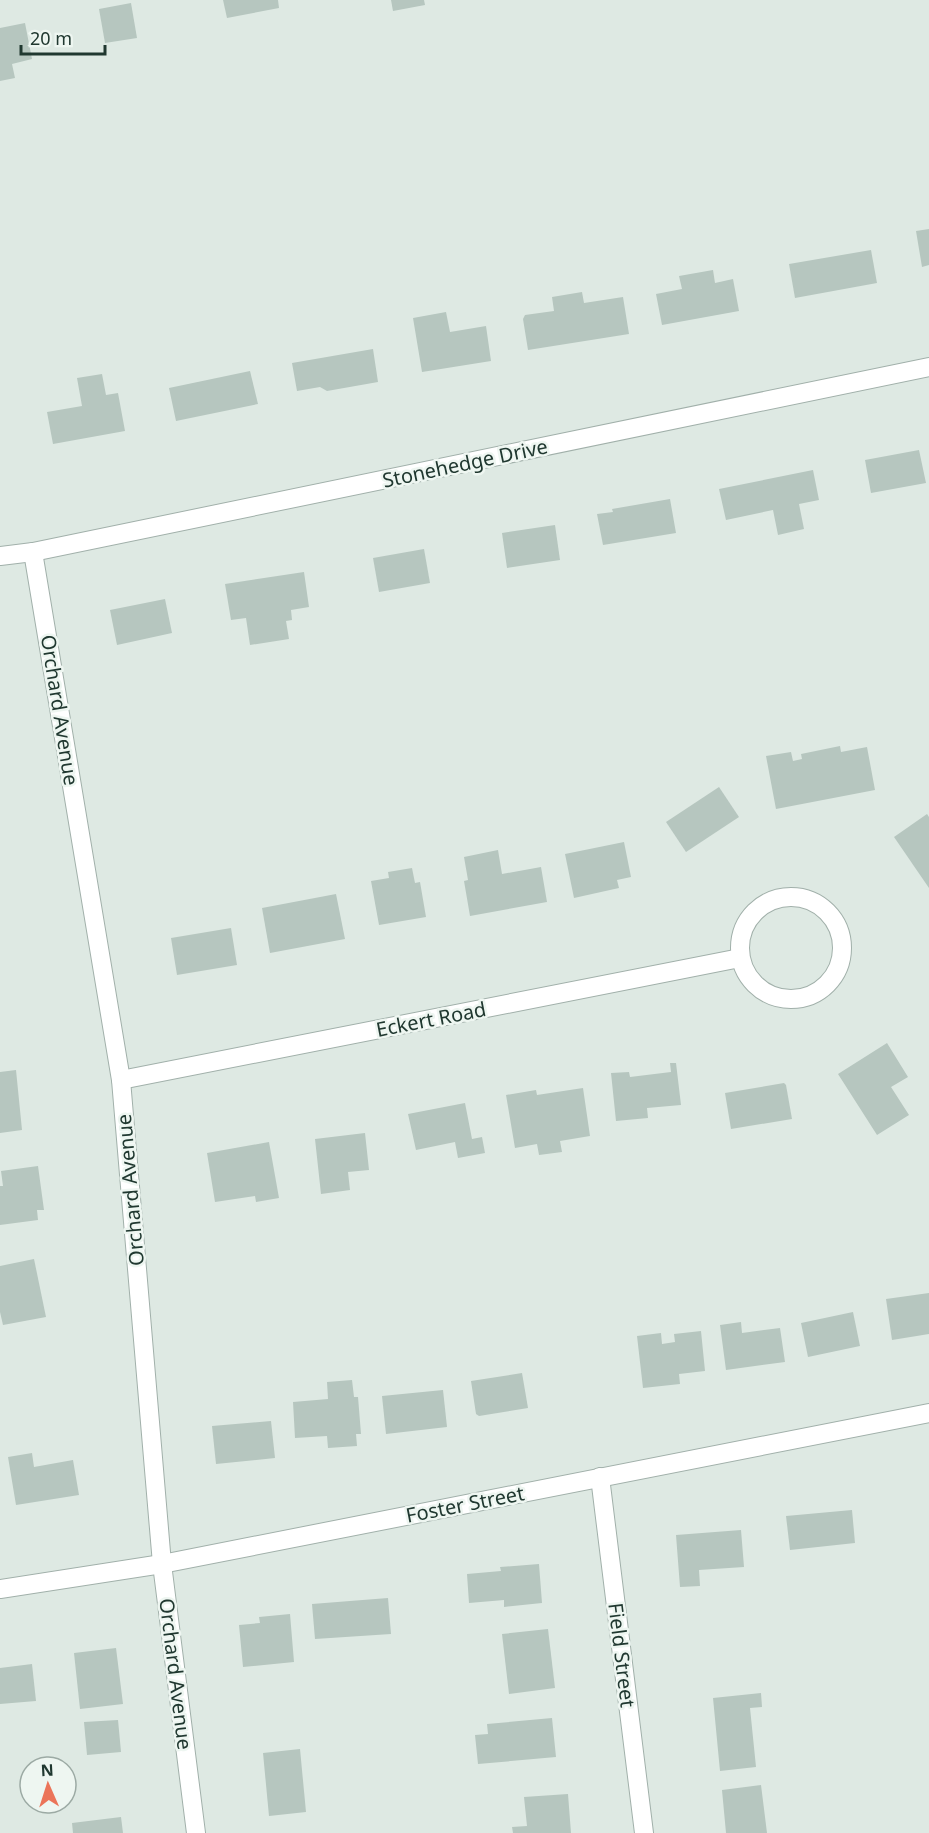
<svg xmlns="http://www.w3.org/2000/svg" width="929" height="1833" font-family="'Noto Sans',sans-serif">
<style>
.building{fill:#b6c6bf}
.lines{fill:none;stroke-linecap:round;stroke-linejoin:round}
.street-casing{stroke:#a1b0aa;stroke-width:20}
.street{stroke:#fff;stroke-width:18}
.labels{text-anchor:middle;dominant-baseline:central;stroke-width:5;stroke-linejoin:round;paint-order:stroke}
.street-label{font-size:20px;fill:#203830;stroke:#eef6f1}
</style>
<rect width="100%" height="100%" fill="#dee9e3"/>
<g class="building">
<polygon points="223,0 278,0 279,8 227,18"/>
<polygon points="391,0 424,0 425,5 393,11"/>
<polygon points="131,3 137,38 105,43 99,9"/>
<polygon points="25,23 32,59 12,64 15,78 0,81 0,28"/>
<polygon points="929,229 929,265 922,267 916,231"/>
<polygon points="871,250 877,283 795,298 789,264"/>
<polygon points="713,270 715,283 733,279 739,311 662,325 656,294 682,289 679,276"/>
<polygon points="582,292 584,303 623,297 629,334 528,350 523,319 525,315 554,311 552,297"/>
<polygon points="446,312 450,332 486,326 491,361 422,372 413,318"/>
<polygon points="373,349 378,382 327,391 320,387 297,391 292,363"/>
<polygon points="250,371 258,404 176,421 169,388"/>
<polygon points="102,374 106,395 118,393 125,431 53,444 47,412 82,406 77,378"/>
<polygon points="919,450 926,483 871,493 865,460"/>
<polygon points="813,470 819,500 799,504 804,529 778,535 773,510 726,520 719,489"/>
<polygon points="670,499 676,533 603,545 597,514 613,512 612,509"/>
<polygon points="555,525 560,560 507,568 502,533"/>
<polygon points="424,549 430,583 379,592 373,558"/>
<polygon points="304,572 309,607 291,610 292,620 286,621 289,639 250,645 246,618 231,620 225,584"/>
<polygon points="165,599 172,633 117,645 110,610"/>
<polygon points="840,746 841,752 867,747 875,790 776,809 766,756 791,752 793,761 802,759 801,754"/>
<polygon points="719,787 739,817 686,852 666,822"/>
<polygon points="927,814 929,817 929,888 894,837"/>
<polygon points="624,842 631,877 617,880 619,888 574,898 565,854"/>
<polygon points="498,850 502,874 541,867 547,902 470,916 464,881 468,880 464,857"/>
<polygon points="412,868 415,883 420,882 426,917 379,925 371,881 389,878 388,872"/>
<polygon points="336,894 345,939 270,953 262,908"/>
<polygon points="231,928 237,965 177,975 171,938"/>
<polygon points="887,1043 908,1077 891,1087 909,1115 877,1135 838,1074"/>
<polygon points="670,1063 676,1063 681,1105 647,1108 648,1118 616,1121 611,1073 629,1072 630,1077 671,1072"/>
<polygon points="16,1070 22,1130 0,1133 0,1072"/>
<polygon points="784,1083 786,1085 792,1119 731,1129 725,1093"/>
<polygon points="583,1088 590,1136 560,1141 562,1152 539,1155 537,1144 515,1148 506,1095 536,1090 537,1095"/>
<polygon points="465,1103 472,1139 482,1137 485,1153 458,1158 455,1142 416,1150 408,1114"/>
<polygon points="365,1133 369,1170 348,1172 350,1190 321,1194 315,1139"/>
<polygon points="269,1142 279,1198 256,1202 255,1196 215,1202 207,1153"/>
<polygon points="38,1166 44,1210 37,1210 38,1220 0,1225 0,1186 3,1186 1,1171"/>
<polygon points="34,1259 46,1317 3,1325 0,1312 0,1266"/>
<polygon points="929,1293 929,1334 892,1340 886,1299"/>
<polygon points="853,1312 860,1346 808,1357 801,1323"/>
<polygon points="741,1322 742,1333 780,1328 785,1362 726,1370 720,1325"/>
<polygon points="701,1331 705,1371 679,1374 680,1384 643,1388 637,1336 661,1333 662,1344 675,1342 674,1334"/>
<polygon points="522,1373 528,1408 479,1416 476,1414 471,1381"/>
<polygon points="352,1380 354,1397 358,1397 361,1434 356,1434 357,1446 328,1448 327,1436 295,1438 293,1402 328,1399 327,1382"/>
<polygon points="443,1390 447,1427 386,1434 382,1396"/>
<polygon points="271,1421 275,1458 216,1464 212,1426"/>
<polygon points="32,1453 34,1467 73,1460 79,1495 16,1505 8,1457"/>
<polygon points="852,1510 855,1543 790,1550 786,1516"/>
<polygon points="741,1530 744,1567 699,1570 700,1586 680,1587 676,1535"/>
<polygon points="539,1564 542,1603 504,1607 504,1600 469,1603 467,1574 501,1571 500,1567"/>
<polygon points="388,1598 391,1634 315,1639 312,1604"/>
<polygon points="290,1614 294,1662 243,1667 239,1625 260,1623 259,1617"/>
<polygon points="548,1629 555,1688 509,1694 502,1634"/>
<polygon points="116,1648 123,1704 80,1709 74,1653"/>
<polygon points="32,1664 36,1701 0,1704 0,1668"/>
<polygon points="761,1693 762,1707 750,1708 756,1767 720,1771 713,1698"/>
<polygon points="552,1718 556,1757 478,1764 475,1735 488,1734 487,1724"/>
<polygon points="118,1720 121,1752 87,1755 84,1722"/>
<polygon points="300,1749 306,1812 269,1816 263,1753"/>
<polygon points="761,1785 767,1833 726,1833 722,1790"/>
<polygon points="568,1794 571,1833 513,1833 512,1827 527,1826 524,1797"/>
<polygon points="121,1817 123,1833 73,1833 72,1823"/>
</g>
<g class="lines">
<g class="street-casing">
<g id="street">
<polyline points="33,552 121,1080 162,1564 196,1833"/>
<polyline points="0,556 33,552 929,367"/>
<circle cx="791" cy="948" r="51"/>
<polyline points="121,1080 740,958"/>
<polyline points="600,1477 644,1833"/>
<polyline points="0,1589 162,1564 929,1413"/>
</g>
</g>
<use href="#street" class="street"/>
</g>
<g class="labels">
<g class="street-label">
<text transform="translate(465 463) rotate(-12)">Stonehedge Drive</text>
<text transform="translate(60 710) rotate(81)">Orchard Avenue</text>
<text transform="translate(431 1019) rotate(-11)">Eckert Road</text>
<text transform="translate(130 1190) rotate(-95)">Orchard Avenue</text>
<text transform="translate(465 1504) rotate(-11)">Foster Street</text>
<text transform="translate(622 1655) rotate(83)">Field Street</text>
<text transform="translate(176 1674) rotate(83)">Orchard Avenue</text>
</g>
</g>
<g transform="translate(48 1785) rotate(357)"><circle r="28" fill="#eef6f1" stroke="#9caaa4" stroke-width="1.5"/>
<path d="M0-4.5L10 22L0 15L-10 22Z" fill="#eb7459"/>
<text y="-9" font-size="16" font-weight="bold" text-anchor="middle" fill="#203830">N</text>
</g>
<path d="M21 45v9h84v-9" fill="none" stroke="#203830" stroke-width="3"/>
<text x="30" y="45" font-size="18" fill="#203830" stroke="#eef6f1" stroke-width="4.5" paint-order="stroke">20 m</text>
</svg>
